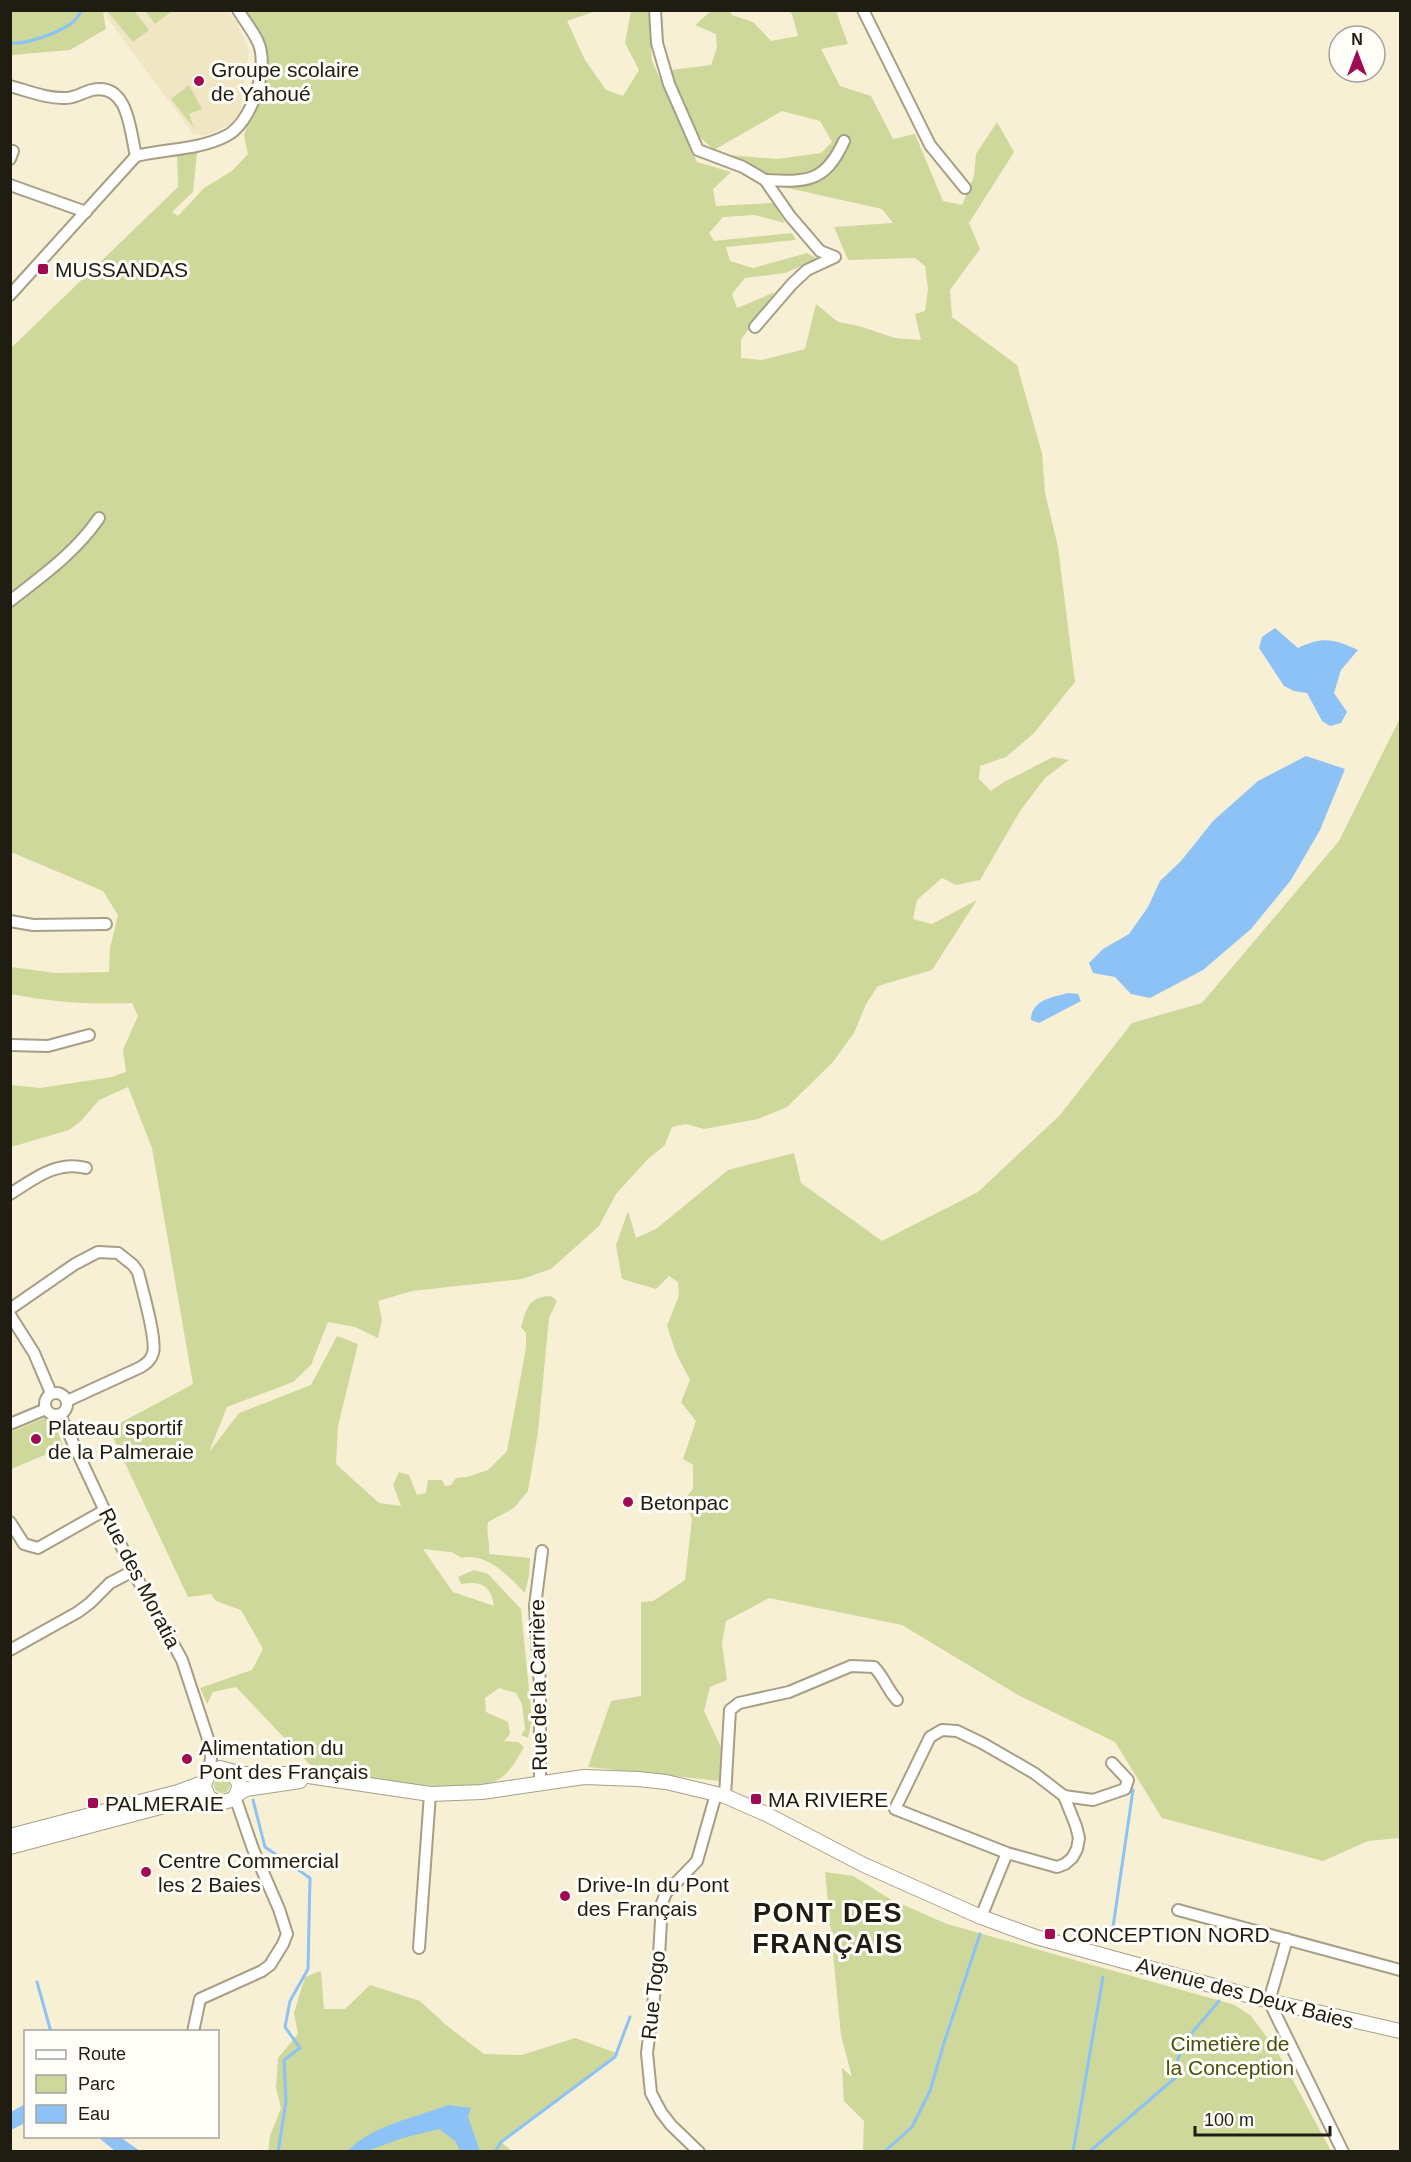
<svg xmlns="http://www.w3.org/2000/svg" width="1411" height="2162" font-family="Helvetica,sans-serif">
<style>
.built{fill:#f0e6c4}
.green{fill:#cdd89a}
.water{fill:#8cc2f5}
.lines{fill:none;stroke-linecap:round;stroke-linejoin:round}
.stream{stroke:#8cc2f5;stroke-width:3}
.minor-casing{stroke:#a69f86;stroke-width:14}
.major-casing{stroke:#a69f86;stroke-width:16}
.minor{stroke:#fff;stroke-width:10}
.major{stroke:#fff;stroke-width:14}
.poi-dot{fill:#9f0a53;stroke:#fffdf8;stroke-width:2}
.labels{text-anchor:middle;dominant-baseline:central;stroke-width:6;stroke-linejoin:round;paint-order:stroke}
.poi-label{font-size:21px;fill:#1f1c12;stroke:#fffdf8;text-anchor:start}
.street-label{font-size:21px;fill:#1f1c12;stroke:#fffdf8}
.park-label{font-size:21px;fill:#48500e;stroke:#fffdf8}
.district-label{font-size:27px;font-weight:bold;letter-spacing:1.5px;fill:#1f1c12;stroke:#fffdf8}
</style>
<rect width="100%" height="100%" fill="#f8f0d5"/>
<polygon class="built" points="103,10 228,11 237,23 249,50 240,112 230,125 206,135 194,135 103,12"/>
<g class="green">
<polygon points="10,11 103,11 106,29 70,50 12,55 10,55"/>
<polygon points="107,11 134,11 149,30 133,42"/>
<polygon points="145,11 172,11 155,24"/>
<path d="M242,11H596L567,21L585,60L606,90L623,96L639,70L625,43L631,11H648L652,61L697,162L731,172L713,189L716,206L773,203L785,223L754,215L723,217L709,233L714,241L792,233L796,240L726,247L730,261L753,268L807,253L818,259L785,273L745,278L732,294L737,308L775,292L741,340V358L762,360L805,349L816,304L838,322L859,326L895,338L921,340L915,314L925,311L928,290L925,266L915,258L848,260L834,227L893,223L882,209L779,186L769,175L729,155L777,159L821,153L832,142L820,121L782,111L714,150L692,130L671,70L711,65L717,48L716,34L695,25L711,11H730L732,15L753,22L771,41L798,36L792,14L788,11H836L848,44L821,49L840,86L871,96L893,139L915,134L943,201L962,205L974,176L976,154L997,122L1014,152L969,223L980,249L950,290L952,317L1017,365L1042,453L1045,493L1058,547L1075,682L1034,733L1006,757L980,766L979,779L991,791L1004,782L1053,757L1069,760L1045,778L1020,811L980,880L956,885L942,878L917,900L913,919L932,924L977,900L932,970L878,986L866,1004L854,1033L833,1062L787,1107L758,1119L704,1129L686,1124L672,1127L665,1145L648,1159L616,1194L599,1226L551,1269L522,1279L412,1291L378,1301L382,1320L378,1338L355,1327L328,1322L311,1365L293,1382L227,1407L209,1452L239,1413L311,1385L337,1336L358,1344L338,1426L336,1464L379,1503L401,1506L393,1485L399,1472L409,1475L417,1495L426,1493L428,1480H442L445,1486L451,1485L456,1478L467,1477L488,1470L507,1451L526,1348V1333L521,1327C527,1308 528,1297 551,1296L557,1301L549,1318L538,1432L528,1491L514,1508L488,1522C486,1533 490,1542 489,1554L530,1558L529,1576L525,1593C509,1577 487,1552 462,1558L451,1552L423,1549L453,1592L494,1606C491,1585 481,1581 461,1584L458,1577L474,1570L488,1574L521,1609L532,1720L528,1738L521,1735L525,1729L522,1704L516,1693L499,1688L485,1698L486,1712L508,1722L510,1734L504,1741L518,1742L524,1747C515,1762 508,1778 490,1783C459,1793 339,1779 309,1764L236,1687L213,1692L207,1704L200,1688L252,1670L263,1649L241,1610L216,1601L211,1594L188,1597L109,1429L193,1384L152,1148L128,1087L99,1100L82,1120L69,1130L11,1147V1085L40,1088L112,1077L126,1072L123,1050L138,1016L132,1003C91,1005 51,1002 11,994V967L55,973L109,972L110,948L118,915L103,891L11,852V348L178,187L177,154L197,152L193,192L172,212L178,216L204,188L232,171L248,154L244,135L265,77V46Z"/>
<polygon points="189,85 202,109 189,114 194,128 171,99"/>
<polygon points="1400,718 1400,1838 1368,1841 1323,1861 1162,1818 1115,1742 1018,1695 902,1625 769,1598 726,1621 722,1643 727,1680 710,1687 704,1711 721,1747 721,1781 588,1767 611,1701 641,1696 641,1602 653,1601 685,1580 692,1519 684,1500 693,1489 693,1465 683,1459 696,1421 681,1402 690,1380 676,1353 667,1326 679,1295 678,1282 669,1276 656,1289 622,1279 616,1245 628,1211 636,1238 656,1229 728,1170 794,1153 801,1183 882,1241 978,1192 1060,1115 1132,1023 1202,1003 1339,841"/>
<polygon points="47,1417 53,1420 64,1447 11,1469 11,1432"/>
<circle cx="222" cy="1785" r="8"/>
<polygon points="825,1872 853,1876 890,1899 947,1924 1235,2005 1251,2016 1276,2049 1331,2151 863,2151 864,2121 844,2101 842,2068 852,2077 841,2035"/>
<polygon points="321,1971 324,2009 345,2009 370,1985 420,2001 446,2025 484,2054 522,2055 575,2038 619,2054 501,2142 512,2151 268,2152 270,2136 281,2108 276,2088 278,2058 298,2034 294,2013 305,1977"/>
</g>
<g class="water">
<path d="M1275,628L1298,648C1323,636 1334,639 1358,650L1341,670L1334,693L1347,712L1341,723L1330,726L1322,721L1307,693L1294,691L1284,686L1259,648L1262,637Z"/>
<polygon points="1306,756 1345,769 1320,830 1291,880 1251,929 1203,970 1150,998 1131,994 1115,977 1093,973 1089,963 1103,949 1129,934 1148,907 1160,881 1181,861 1213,821 1258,781"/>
<path d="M1068,993L1078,994L1081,1001L1039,1023L1031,1020C1031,1000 1053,997 1068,993Z"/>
<polygon points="25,2104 25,2123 11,2130 11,2112"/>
<path d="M448,2105L471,2108L468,2117L480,2151H460L455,2141L439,2129L403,2138L367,2151H348C370,2126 417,2117 448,2105Z"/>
<polygon points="98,2137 120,2137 140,2151 115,2151"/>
</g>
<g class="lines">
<g class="stream">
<path d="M10,43C26,45 61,32 73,22C77,19 79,14 82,10"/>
<polyline points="253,1800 265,1847 310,1878 308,1969 290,2001 285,2027 300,2048 284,2060 286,2101 278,2152"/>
<polyline points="1111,1941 1133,1790"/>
<polyline points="37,1982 51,2032"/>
<polyline points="495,2152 501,2142 615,2057 630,2017"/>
<polyline points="884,2152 912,2127 930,2091 944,2043 980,1934"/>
<polyline points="1073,2152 1103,1977"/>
<polyline points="1089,2152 1175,2078 1173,2072 1185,2041 1219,2001"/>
</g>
<g class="minor-casing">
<g id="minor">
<polyline points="655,10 657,43 669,84 698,150 743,167 765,180 790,216 820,251 835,257 807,270 792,284 755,327"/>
<polyline points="863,10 930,145 965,188"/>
<path d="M10,86C28,91 48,99 66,98C76,98 83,92 92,90C129,82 130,132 136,156"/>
<path d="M136,156C164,149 199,150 226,136C251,124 270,68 258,42C253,31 244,20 238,10"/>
<polyline points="10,159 13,151"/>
<path d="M765,180C807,182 825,183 844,141"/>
<polyline points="10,185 86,212"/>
<polyline points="10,295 136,156"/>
<path d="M10,601C42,576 76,552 99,518"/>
<polyline points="10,921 33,925 106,924"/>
<polyline points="10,1045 48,1046 89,1035"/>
<path d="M10,1194C34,1179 57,1160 86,1168"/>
<path d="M10,1309L75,1264L98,1252L118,1253L133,1265L138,1272C142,1288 157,1340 153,1353C151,1360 147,1363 141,1367L67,1401"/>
<polyline points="10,1315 34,1353 51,1393"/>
<circle cx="56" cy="1404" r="11"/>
<polyline points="60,1415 133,1571 182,1660 210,1745 211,1758 209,1773"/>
<polyline points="10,1424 46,1409"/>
<polyline points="10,1522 24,1544 38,1548 105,1510"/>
<polyline points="10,1650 78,1612 90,1603 110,1583 133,1571"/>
<polyline points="540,1784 540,1686 535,1606 542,1551"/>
<path d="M725,1796L730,1710L739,1703L789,1692L851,1666L874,1667C884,1677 887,1689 897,1700"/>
<polyline points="1064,1796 1093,1800 1125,1789 1128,1780 1112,1763"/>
<polyline points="1178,1910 1400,1970"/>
<polyline points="981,1917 1007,1853 1057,1867 1065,1864 1072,1858 1077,1849 1079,1838 1076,1826 1064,1796 1034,1773 982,1743 957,1731 942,1730 930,1737 895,1809 1007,1853"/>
<polyline points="1287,1939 1269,2001 1343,2152"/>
<polyline points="419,1948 430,1794"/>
<polyline points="193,2032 200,1999 262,1971 270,1965 283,1944 287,1934 279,1909 253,1849 235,1797"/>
<polyline points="699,2152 671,2125 661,2112 651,2093 647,2053 659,1956 662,1903 666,1893 697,1861 716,1794"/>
</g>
</g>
<g class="major-casing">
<g id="major">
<polyline points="233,1772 240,1786 234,1799 220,1803 209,1798 204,1787 205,1782 209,1773 220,1768 242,1774 295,1774 430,1794 482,1792 584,1777 638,1779 666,1782 725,1796 766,1814 864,1865 981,1917 1036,1937 1269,2001 1400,2031"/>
<polyline points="238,1794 246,1789 300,1781"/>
<polyline points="10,1836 178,1792 205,1782"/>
<polyline points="10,1847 194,1798 209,1798"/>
</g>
</g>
<use href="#minor" class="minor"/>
<use href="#major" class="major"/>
</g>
<g class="poi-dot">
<circle cx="199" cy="81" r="6"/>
<rect x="37" y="263" width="12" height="12" rx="3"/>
<circle cx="36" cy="1439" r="6"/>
<circle cx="628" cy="1502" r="6"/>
<circle cx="187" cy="1759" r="6"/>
<rect x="750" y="1793" width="12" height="12" rx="3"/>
<rect x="87" y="1797" width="12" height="12" rx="3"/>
<circle cx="146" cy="1872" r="6"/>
<circle cx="565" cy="1896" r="6"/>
<rect x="1044" y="1928" width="12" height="12" rx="3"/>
</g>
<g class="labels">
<g class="poi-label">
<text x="211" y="69">Groupe scolaire<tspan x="211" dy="24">de Yahoué</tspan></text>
<text x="55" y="269">MUSSANDAS</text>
<text x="48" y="1427">Plateau sportif<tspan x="48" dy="24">de la Palmeraie</tspan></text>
<text x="640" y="1502">Betonpac</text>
<text x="199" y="1747">Alimentation du<tspan x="199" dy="24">Pont des Français</tspan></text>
<text x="768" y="1799">MA RIVIERE</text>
<text x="105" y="1803">PALMERAIE</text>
<text x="158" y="1860">Centre Commercial<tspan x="158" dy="24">les 2 Baies</tspan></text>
<text x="577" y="1884">Drive-In du Pont<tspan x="577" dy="24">des Français</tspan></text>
<text x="1062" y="1934">CONCEPTION NORD</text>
</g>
<g class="street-label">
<text transform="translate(140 1578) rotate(63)">Rue des Moratia</text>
<text transform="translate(538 1685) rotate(-91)">Rue de la Carrière</text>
<text transform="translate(1245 1993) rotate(15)">Avenue des Deux Baies</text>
<text transform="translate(653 1995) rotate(-84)">Rue Togo</text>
</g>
<g class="park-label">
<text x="1230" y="2043">Cimetière de<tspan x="1230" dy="24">la Conception</tspan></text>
</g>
<g class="district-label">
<text x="828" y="1913">PONT DES<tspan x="828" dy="31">FRANÇAIS</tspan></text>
</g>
</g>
<rect width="1411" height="2162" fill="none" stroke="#1f1c12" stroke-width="24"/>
<rect x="24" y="2030" width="195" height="108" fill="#fffdf8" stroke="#a5a39c" stroke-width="1.5"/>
<rect x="36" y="2050" width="30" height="9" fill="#ffffff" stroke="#a5a39c" stroke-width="1.5"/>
<text x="78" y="2060" font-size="18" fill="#1f1c12">Route</text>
<rect x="36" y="2075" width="30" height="18" fill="#cdd89a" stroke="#a5a39c" stroke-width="1.5"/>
<text x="78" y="2090" font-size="18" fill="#1f1c12">Parc</text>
<rect x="36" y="2105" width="30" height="18" fill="#8cc2f5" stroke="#a5a39c" stroke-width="1.5"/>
<text x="78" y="2120" font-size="18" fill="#1f1c12">Eau</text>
<g transform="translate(1357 54)"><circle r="28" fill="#fffdf8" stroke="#a5a39c" stroke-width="1.5"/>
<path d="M0-4.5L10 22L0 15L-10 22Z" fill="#9f0a53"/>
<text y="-9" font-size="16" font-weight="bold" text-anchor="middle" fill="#1f1c12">N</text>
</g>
<path d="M1195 2126v9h135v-9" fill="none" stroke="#1f1c12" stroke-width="3"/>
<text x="1204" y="2126" font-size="18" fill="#1f1c12" stroke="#fffdf8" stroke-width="4.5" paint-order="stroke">100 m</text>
</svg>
